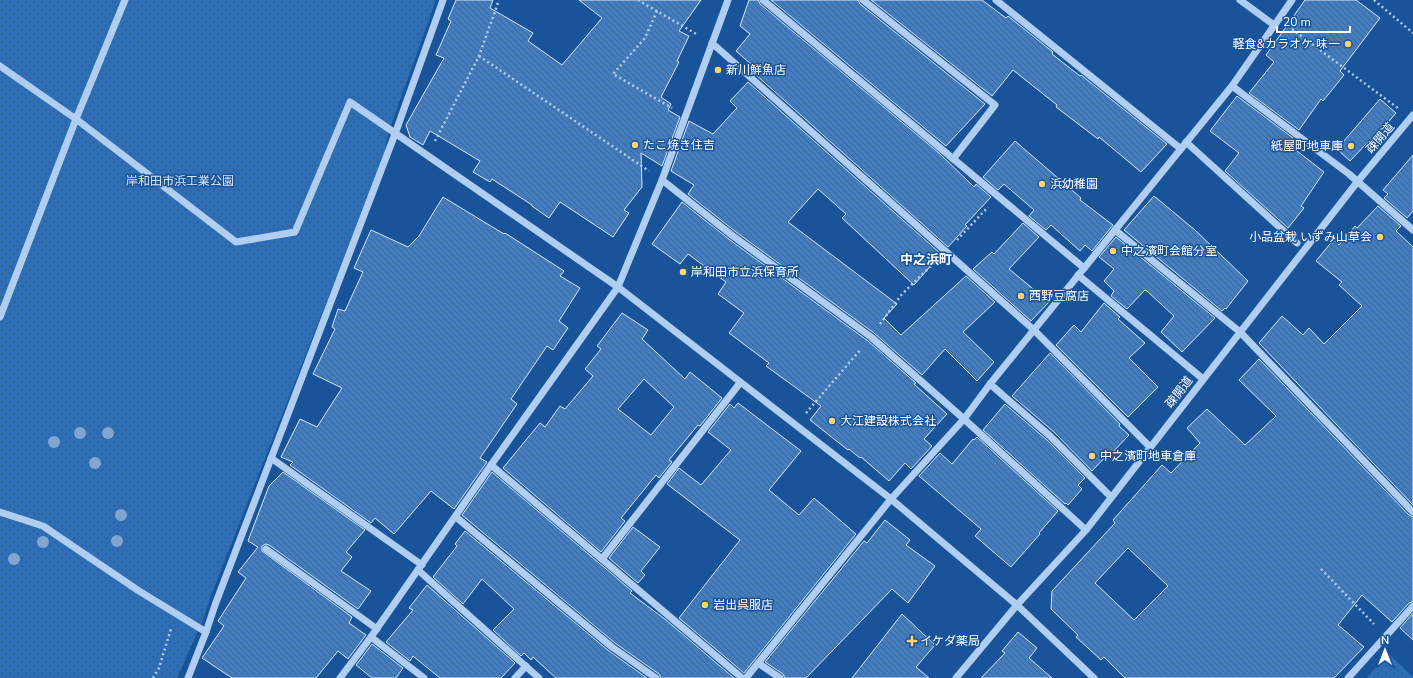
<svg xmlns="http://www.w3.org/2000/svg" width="1413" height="678" font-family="'Nunito Sans','Noto Sans JP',sans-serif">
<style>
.park{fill:url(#park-dots)}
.building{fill:url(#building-back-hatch);stroke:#d7e8fc;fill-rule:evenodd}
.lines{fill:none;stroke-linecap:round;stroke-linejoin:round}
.path{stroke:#afcef2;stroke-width:2.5;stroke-dasharray:2 3;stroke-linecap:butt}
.minor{stroke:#afcef2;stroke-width:7}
.tree{fill:#82a5d0}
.poi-dot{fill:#ffd370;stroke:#19549b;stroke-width:1.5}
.labels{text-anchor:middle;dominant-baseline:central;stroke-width:3;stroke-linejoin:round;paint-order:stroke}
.poi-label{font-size:12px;fill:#fff;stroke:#19549b;text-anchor:start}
.street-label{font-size:12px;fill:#fff;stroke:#19549b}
.park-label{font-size:12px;fill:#d7e8fc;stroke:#19549b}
.neighbourhood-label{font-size:13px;font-weight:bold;fill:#fff;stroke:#19549b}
</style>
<defs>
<pattern id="park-dots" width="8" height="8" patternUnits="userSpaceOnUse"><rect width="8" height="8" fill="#2d6eb8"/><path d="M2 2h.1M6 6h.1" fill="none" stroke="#405a77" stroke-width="1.8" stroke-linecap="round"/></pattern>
<pattern id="building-back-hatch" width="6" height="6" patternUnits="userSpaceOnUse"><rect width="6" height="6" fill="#427dc1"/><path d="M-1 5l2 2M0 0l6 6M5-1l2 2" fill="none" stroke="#46678c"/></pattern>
</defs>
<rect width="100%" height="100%" fill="#19549b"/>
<g class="park">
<polygon points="0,0 436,0 389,131 383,158 212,593 203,620 177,678 0,678"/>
<polygon points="1387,652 1413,677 1413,678 1367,678"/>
</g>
<g class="building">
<polygon points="456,0 493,0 490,8 533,33 528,41 562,65 602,18 579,0 701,0 679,31 689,36 677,61 679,62 661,97 671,104 668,110 680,117 662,166 641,153 642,187 624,210 629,213 613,237 560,202 549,218 532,206 532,205 492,179 490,182 473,172 480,161 430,131 423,145 410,137 406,125 444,58 436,55 451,21 448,19"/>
<polygon points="749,0 758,0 760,4 939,153 974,187 976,184 991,197 965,225 967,226 948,247 755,74 757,72 751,66 752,65 736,51 750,34 740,26"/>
<polygon points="771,0 858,0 860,4 985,104 946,146"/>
<polygon points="871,0 982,0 1006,18 1008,16 1053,52 1052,54 1080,76 1081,75 1167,144 1141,172 1099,137 1098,139 1056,107 1057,105 1013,70 992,96"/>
<polygon points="1305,0 1356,0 1380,18 1340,71 1344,75 1323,101 1321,99 1299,130 1249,93 1274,62 1266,55"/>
<polygon points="748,82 941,254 914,285 842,218 846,214 818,189 788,222 897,304 884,318 901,335 966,276 995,302 963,332 994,362 977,381 945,349 922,375 874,333 736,232 688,194 694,185 671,171 689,121 713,134 737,108 730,101"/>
<polygon points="1237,96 1293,138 1288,144 1324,172 1301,206 1304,208 1288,228 1225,171 1239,153 1210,131"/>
<polygon points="1380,99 1396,113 1370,144 1368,142 1350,161 1337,149"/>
<polygon points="1015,141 1081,198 1080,200 1113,225 1092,251 1085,245 1080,251 1051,225 1046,230 1029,216 1034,210 1004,184 998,190 983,177"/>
<polygon points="1413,155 1413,211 1407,218 1384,198 1388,194 1383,190"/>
<polygon points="1154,196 1195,230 1248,281 1226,309 1225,308 1222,311 1124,230"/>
<polygon points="443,197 504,234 505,233 564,271 560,276 580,288 559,321 568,328 553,350 547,346 511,399 517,404 480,458 487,462 454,509 431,491 394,534 375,518 371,523 290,465 293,462 281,457 300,419 317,427 342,388 313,374 335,329 332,327 338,309 345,311 363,272 354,268 371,230 408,247 419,236"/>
<polygon points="682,202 730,240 868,341 916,383 914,384 947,414 924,439 932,446 911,469 905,463 889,481 861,457 860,458 849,449 848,450 810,420 821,406 766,366 769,363 729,333 744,313 718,294 726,282 688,254 680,264 652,244"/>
<polygon points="1378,206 1401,226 1396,231 1413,247 1413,505 1259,343 1282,316 1303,335 1309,328 1324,344 1362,306 1339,285 1342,282 1316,261 1334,239 1339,245 1355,226 1357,228"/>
<polygon points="1023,223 1039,237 1009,269 1049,302 1031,321 973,269 992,252 994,254"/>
<polygon points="1116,237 1215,318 1182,352 1161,332 1174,316 1147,291 1145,290 1127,309 1111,296 1114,291 1104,281 1114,269 1099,257"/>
<polygon points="1104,303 1120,317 1118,319 1145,343 1129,358 1158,387 1128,417 1056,345 1074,325 1081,332"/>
<path d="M622,313L648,330L642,339L685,379L690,372L722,398L700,426L698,425L669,460L672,462L659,478L656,475L621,518L625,521L601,552L503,468L540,423L545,427L560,406L565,409L593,376L585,369L601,349L597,346ZM644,379L674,407L651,435L618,409Z"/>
<polygon points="1050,353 1120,424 1119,426 1129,435 1111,454 1109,453 1092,471 1054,432 1012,396"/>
<path d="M1259,359L1409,515L1413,517V601L1409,603L1392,622L1362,595L1338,625L1364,647L1334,678H1125L1104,657L1101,660L1076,637L1078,635L1051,609L1052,591L1115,523L1113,520L1162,465L1171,473L1200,443L1187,428L1207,409L1245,445L1276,416L1239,380ZM1128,548L1168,586L1134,620L1095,583Z"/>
<polygon points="738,403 801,451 769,490 799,515 814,498 856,534 744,673 679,618 740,540 667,484 679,468 701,485 731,450 708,432 730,404 734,408"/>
<polygon points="1005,404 1047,440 1085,478 1078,485 1082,489 1068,505 1066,503 1065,504 983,430"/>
<polygon points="977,437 1058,511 1039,533 1040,534 1011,567 975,536 981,529 919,476 940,453 952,464 973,439 974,440"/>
<polygon points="283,472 365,530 346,552 352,557 341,571 371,591 358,609 269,545 266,544 262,546 262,551 352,617 349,623 366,635 348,659 338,651 316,678 232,678 202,658 224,626 218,621 246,578 238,572 258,547 248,541 269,486"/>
<polygon points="492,472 632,591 630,593 666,620 734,678 661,678 659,674 615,643 462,515"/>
<polygon points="885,520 910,540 906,545 935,566 908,603 892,589 806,678 785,678 783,674 765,662 864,541 867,543"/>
<polygon points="633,527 660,547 641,571 645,575 638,583 609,558"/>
<polygon points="465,531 609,651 647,678 556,678 533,657 531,660 524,653 521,656 493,630 514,609 482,579 463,604 433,577 457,546 455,544"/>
<polygon points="427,585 515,663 501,678 440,678 413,656 410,661 386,642 413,610 409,608"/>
<polygon points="1413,613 1413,640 1400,628"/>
<polygon points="902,614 935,645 916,667 929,678 852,678"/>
<polygon points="1018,632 1037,648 1029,658 1052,678 981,678 1005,653 1002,651"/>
<polygon points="372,644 403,668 396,678 372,678 356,665"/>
</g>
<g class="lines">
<g class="path">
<polyline points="638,0 698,35"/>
<polyline points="1374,0 1413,33"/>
<polyline points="657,11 645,38 613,74 672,108"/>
<polyline points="1292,29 1399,109"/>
<polyline points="479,56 649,171"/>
<polyline points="435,141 479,56 499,0"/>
<polyline points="957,240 988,207"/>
<polyline points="880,324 902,294 935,262"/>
<polyline points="806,413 861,349"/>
<polyline points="1321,569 1374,624"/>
<polyline points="153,678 159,668 171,629"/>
</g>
<g class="minor">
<polyline points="763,0 1084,268"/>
<polyline points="863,0 995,105 953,159"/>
<polyline points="996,0 1181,149"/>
<polyline points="1240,0 1274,25"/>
<polyline points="712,43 1034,330 1150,447"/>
<polyline points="0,66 76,119 236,242 295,232 350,102 618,287 891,499 1017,605 1094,678"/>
<polyline points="1232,86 1349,174 1413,230"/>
<polyline points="1186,142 1297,243"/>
<polyline points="662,180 733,236 871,337 964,419 1086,530"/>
<polyline points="1115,230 1240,332 1413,512"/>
<polyline points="1078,275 1203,379"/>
<polyline points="0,317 76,119 125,0"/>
<polyline points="990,384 1050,436 1111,497"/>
<polyline points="271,458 422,565"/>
<polyline points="491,465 742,678"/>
<polyline points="0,512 43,526 139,591 206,632"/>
<polyline points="456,517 612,647 656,678"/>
<polyline points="266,549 377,629"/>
<polyline points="602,559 740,383"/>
<polyline points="418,570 539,678"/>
<polyline points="371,637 424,678"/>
<polyline points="758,663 780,678"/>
<polyline points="188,678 206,632 215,605 395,134 443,0"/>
<polyline points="340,678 371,637 491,465 618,287 662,180 728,0"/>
<polyline points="515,678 526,666"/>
<polyline points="746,678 891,499 964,419 990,384 1232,86 1292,0"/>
<polyline points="956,678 1017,605 1086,530 1358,181 1413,115"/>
<polyline points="1348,678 1413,606"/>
</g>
</g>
<g class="tree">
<circle cx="80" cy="433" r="6"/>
<circle cx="108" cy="433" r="6"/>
<circle cx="54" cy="442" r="6"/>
<circle cx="95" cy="463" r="6"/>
<circle cx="121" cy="515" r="6"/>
<circle cx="117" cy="541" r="6"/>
<circle cx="43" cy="542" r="6"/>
<circle cx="14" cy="559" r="6"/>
</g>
<g class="poi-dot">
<circle cx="1348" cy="44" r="4"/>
<circle cx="718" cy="70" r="4"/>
<circle cx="635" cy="145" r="4"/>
<circle cx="1351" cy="146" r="4"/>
<circle cx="1042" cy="184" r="4"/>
<circle cx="1380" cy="237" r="4"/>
<circle cx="1113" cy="251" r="4"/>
<circle cx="683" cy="272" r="4"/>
<circle cx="1021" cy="296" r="4"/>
<circle cx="832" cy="421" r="4"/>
<circle cx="1092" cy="456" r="4"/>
<circle cx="705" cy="605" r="4"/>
<path d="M910 635h4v4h4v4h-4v4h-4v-4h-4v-4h4z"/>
</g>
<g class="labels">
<g class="poi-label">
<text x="1340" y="44" text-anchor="end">軽食&amp;カラオケ 味一</text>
<text x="726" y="70">新川鮮魚店</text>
<text x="643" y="145">たこ焼き住吉</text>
<text x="1343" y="146" text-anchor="end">紙屋町地車庫</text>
<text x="1050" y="184">浜幼稚園</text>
<text x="1372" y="237" text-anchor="end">小品盆栽 いずみ山草会</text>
<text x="1121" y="251">中之濱町会館分室</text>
<text x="691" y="272">岸和田市立浜保育所</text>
<text x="1029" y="296">西野豆腐店</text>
<text x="840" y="421">大江建設株式会社</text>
<text x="1100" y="456">中之濱町地車倉庫</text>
<text x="713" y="605">岩出呉服店</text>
<text x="920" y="641">イケダ薬局</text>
</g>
<g class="street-label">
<text transform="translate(1380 138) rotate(-50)">疎開道</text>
<text transform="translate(1179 392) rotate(-52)">疎開道</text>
</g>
<g class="park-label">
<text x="180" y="181">岸和田市浜工業公園</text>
</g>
<g class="neighbourhood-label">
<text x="926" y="260">中之浜町</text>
</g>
</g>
<g transform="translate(1385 650)" stroke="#19549b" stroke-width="3" paint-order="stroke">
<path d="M0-3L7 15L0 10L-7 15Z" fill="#ffffff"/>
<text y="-6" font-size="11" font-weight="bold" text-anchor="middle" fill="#ffffff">N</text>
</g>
<path d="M1277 26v6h73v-6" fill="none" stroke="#ffffff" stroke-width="2"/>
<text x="1283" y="26" font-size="12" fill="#ffffff" stroke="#19549b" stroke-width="3" paint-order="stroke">20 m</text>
</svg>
